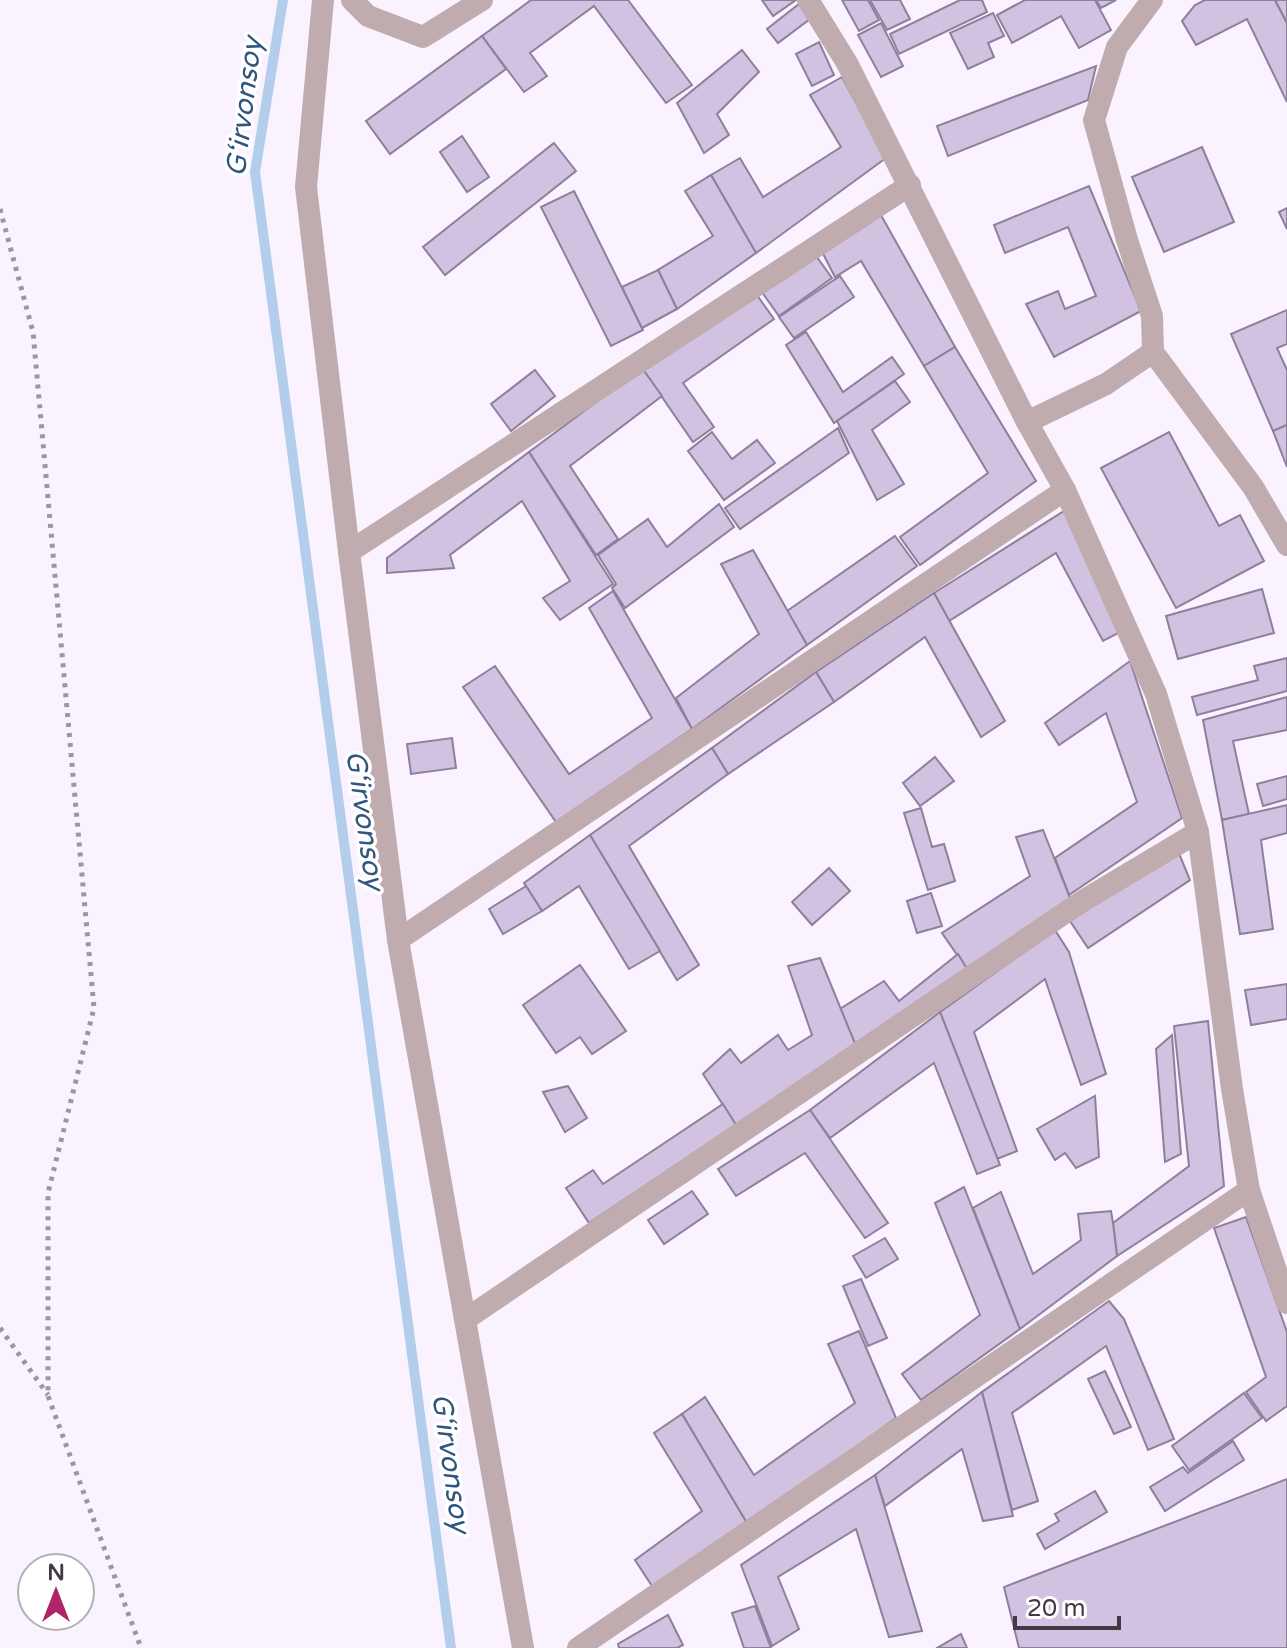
<svg xmlns="http://www.w3.org/2000/svg" width="1287" height="1648" font-family="'Varela Round',sans-serif">
<style>
.lines{fill:none;stroke-linecap:round;stroke-linejoin:round}
.stream{stroke:#b3cdec;stroke-width:10}
.building{fill:#d0c2e0;stroke:#8d809c;stroke-width:2}
.path{stroke:#9d95a1;stroke-width:5;stroke-dasharray:4 6;stroke-linecap:butt}
.minor{stroke:#c0acaf;stroke-width:22}
.labels{text-anchor:middle;dominant-baseline:central;stroke-width:7;stroke-linejoin:round;paint-order:stroke}
.water-label{font-size:28px;font-style:italic;fill:#30557f;stroke:#fff}
</style>
<rect width="100%" height="100%" fill="#faf3ff"/>
<g class="lines">
<polyline class="stream" points="283,0 255,172 451,1648"/>
</g>
<g class="building">
<polygon points="531,0 628,0 692,85 666,103 594,6 530,53 547,76 524,92 482,36"/>
<polygon points="762,0 796,0 773,16"/>
<polygon points="842,0 868,0 879,20 859,31"/>
<polygon points="870,0 900,0 910,19 887,30"/>
<polygon points="960,0 982,0 987,12 899,54 890,34"/>
<polygon points="1025,0 1095,0 1111,30 1079,48 1061,16 1012,43 997,15"/>
<polygon points="1096,0 1116,0 1101,8"/>
<polygon points="1205,0 1275,0 1287,23 1287,102 1247,19 1196,45 1182,21 1195,5"/>
<polygon points="1275,0 1287,0 1287,23"/>
<polygon points="799,4 810,19 778,43 767,29"/>
<polygon points="993,13 1004,36 988,43 994,57 968,69 950,33"/>
<polygon points="881,23 903,66 881,77 858,35"/>
<polygon points="482,36 506,69 390,154 366,121"/>
<polygon points="819,42 834,75 812,86 796,54"/>
<polygon points="742,50 759,72 717,114 729,135 704,153 677,103"/>
<polygon points="1096,66 1088,100 948,156 937,126"/>
<polygon points="842,77 886,158 756,253 711,175 740,158 763,197 841,147 810,95"/>
<polygon points="462,136 489,177 467,192 440,152"/>
<polygon points="554,143 576,171 445,275 423,247"/>
<polygon points="1202,147 1234,222 1164,252 1132,177"/>
<polygon points="711,175 756,253 677,309 658,270 713,236 685,191"/>
<polygon points="1089,186 1141,311 1054,357 1026,304 1058,291 1065,309 1096,296 1068,227 1005,253 994,225"/>
<polygon points="574,191 643,330 611,346 541,207"/>
<polygon points="877,208 955,347 924,366 861,261 835,277 819,246"/>
<polygon points="1287,208 1287,229 1279,212"/>
<polygon points="814,253 832,278 779,316 761,291"/>
<polygon points="658,270 677,309 642,328 622,287"/>
<polygon points="840,276 854,297 794,338 779,317"/>
<polygon points="754,291 774,319 683,383 714,427 693,442 642,368"/>
<polygon points="1287,310 1287,344 1277,348 1287,370 1287,425 1273,431 1231,334"/>
<polygon points="806,332 843,392 892,357 904,374 834,423 786,345"/>
<polygon points="955,347 1036,481 920,565 900,537 988,473 924,366"/>
<polygon points="642,368 662,396 570,466 618,539 596,555 529,452"/>
<polygon points="535,370 555,396 511,431 491,404"/>
<polygon points="895,381 910,402 872,430 904,484 877,500 837,421"/>
<polygon points="1287,425 1287,467 1273,431"/>
<polygon points="838,428 849,453 740,529 725,508"/>
<polygon points="712,432 732,459 757,440 775,463 724,500 688,451"/>
<polygon points="1169,432 1219,526 1240,515 1264,561 1176,608 1101,468"/>
<polygon points="529,452 613,584 560,620 543,598 570,581 522,501 450,555 454,568 387,573 387,558"/>
<polygon points="719,504 734,527 625,608 612,588 616,584 598,555 648,519 667,547"/>
<polygon points="1064,511 1124,630 1103,641 1056,553 949,621 934,593"/>
<polygon points="895,536 917,566 807,645 787,611"/>
<polygon points="753,550 807,645 692,729 676,698 759,634 721,564"/>
<polygon points="1262,589 1274,633 1178,659 1166,616"/>
<polygon points="613,591 692,729 556,822 463,687 495,666 569,774 652,718 589,608"/>
<polygon points="934,593 1005,721 981,737 925,637 834,702 816,672"/>
<polygon points="1287,658 1287,691 1197,715 1192,697 1258,680 1254,666"/>
<polygon points="1130,661 1182,818 1069,895 1055,858 1137,802 1106,713 1059,745 1045,723"/>
<polygon points="816,672 834,702 728,774 712,748"/>
<polygon points="1287,697 1287,730 1233,741 1249,814 1222,820 1203,720"/>
<polygon points="452,738 456,768 411,774 407,744"/>
<polygon points="712,748 728,774 629,846 699,965 677,980 590,835"/>
<polygon points="935,757 954,781 920,806 903,783"/>
<polygon points="1287,776 1287,799 1263,806 1257,784"/>
<polygon points="1287,805 1287,833 1261,840 1273,929 1240,934 1222,820"/>
<polygon points="921,808 932,847 944,844 955,881 928,890 904,813"/>
<polygon points="1043,830 1070,898 969,972 942,933 1030,876 1016,837"/>
<polygon points="590,835 660,951 629,969 579,886 542,911 524,883"/>
<polygon points="1178,851 1190,880 1088,948 1070,921"/>
<polygon points="829,868 850,891 812,925 792,902"/>
<polygon points="526,886 542,911 503,934 489,909"/>
<polygon points="931,893 942,926 917,933 907,901"/>
<polygon points="1055,930 1069,952 1106,1074 1081,1085 1045,979 974,1032 1017,1151 997,1159 940,1012"/>
<polygon points="958,954 969,972 856,1046 840,1009 884,981 899,1001"/>
<polygon points="820,958 856,1046 736,1125 703,1074 730,1049 741,1063 778,1035 788,1050 812,1035 788,966"/>
<polygon points="580,965 626,1031 592,1054 580,1037 556,1053 523,1005"/>
<polygon points="1287,984 1287,1019 1251,1025 1245,990"/>
<polygon points="940,1012 1000,1165 977,1174 934,1063 830,1138 810,1110"/>
<polygon points="1208,1021 1224,1186 1117,1256 1113,1223 1189,1166 1174,1026"/>
<polygon points="1172,1035 1181,1154 1165,1162 1156,1049"/>
<polygon points="568,1086 587,1118 565,1132 543,1092"/>
<polygon points="1095,1096 1099,1157 1076,1168 1065,1153 1055,1160 1037,1129"/>
<polygon points="723,1104 736,1125 589,1223 566,1188 593,1170 603,1184"/>
<polygon points="810,1110 888,1223 865,1238 805,1153 736,1196 718,1169"/>
<polygon points="964,1187 1020,1329 921,1400 902,1374 980,1315 935,1203"/>
<polygon points="692,1191 708,1214 664,1244 648,1220"/>
<polygon points="1001,1192 1033,1274 1081,1240 1078,1214 1111,1211 1113,1223 1117,1256 1020,1329 973,1208"/>
<polygon points="1246,1217 1287,1332 1287,1406 1266,1421 1246,1392 1266,1377 1214,1228"/>
<polygon points="885,1238 898,1259 866,1278 853,1256"/>
<polygon points="861,1279 887,1338 868,1346 843,1286"/>
<polygon points="1109,1301 1124,1319 1174,1439 1148,1450 1106,1346 1012,1413 1038,1501 1012,1510 982,1392"/>
<polygon points="859,1331 896,1418 748,1525 682,1414 705,1397 754,1475 855,1403 828,1344"/>
<polygon points="1105,1371 1131,1427 1114,1434 1088,1379"/>
<polygon points="982,1392 1013,1516 983,1521 962,1449 885,1506 875,1475"/>
<polygon points="1244,1393 1262,1418 1189,1470 1172,1446"/>
<polygon points="682,1414 748,1525 654,1589 635,1560 702,1511 654,1433"/>
<polygon points="1233,1441 1244,1460 1165,1511 1150,1487 1183,1467 1188,1473"/>
<polygon points="875,1475 922,1631 889,1637 856,1529 778,1577 799,1629 772,1646 741,1565"/>
<polygon points="1287,1479 1287,1648 1019,1648 1004,1587"/>
<polygon points="1095,1491 1107,1512 1045,1549 1037,1534 1059,1521 1055,1514"/>
<polygon points="755,1606 771,1648 744,1648 732,1613"/>
<polygon points="668,1615 683,1645 677,1648 619,1648 618,1644"/>
<polygon points="961,1634 967,1648 937,1648"/>
</g>
<g class="lines">
<g class="path">
<polyline points="0,209 33,332 94,1008 48,1193 48,1396 141,1648"/>
<polyline points="0,1328 48,1395"/>
</g>
<g class="minor">
<polyline points="323,0 306,187 349,552 398,940 523,1648"/>
<polyline points="352,0 368,16 423,37 482,0"/>
<polyline points="808,0 847,63 1027,422 1065,490 1156,694 1198,832 1232,1089 1249,1190 1287,1303"/>
<polyline points="1153,352 1253,487 1287,545"/>
<polyline points="1027,422 1106,384 1153,352 1152,316 1127,240 1094,120 1117,47 1152,0"/>
<polyline points="349,552 910,185"/>
<polyline points="398,940 1065,490"/>
<polyline points="466,1319 1081,902 1198,832"/>
<polyline points="578,1648 1249,1190"/>
</g>
</g>
<g class="labels">
<g class="water-label">
<text transform="translate(244 107) rotate(-83)">G‘irvonsoy</text>
<text transform="translate(365 820) rotate(82)">G‘irvonsoy</text>
<text transform="translate(451 1463) rotate(82)">G‘irvonsoy</text>
</g>
</g>
<g transform="translate(56 1592)"><circle r="38" fill="#ffffff" stroke="#b3b0b5" stroke-width="2"/>
<path d="M0-6L14 30L0 20L-14 30Z" fill="#ae2669"/>
<text y="-12" font-size="22" font-weight="bold" text-anchor="middle" fill="#413945">N</text>
</g>
<path d="M1015 1616v12h104v-12" fill="none" stroke="#413945" stroke-width="4"/>
<text x="1027" y="1616" font-size="24" fill="#413945" stroke="#ffffff" stroke-width="6" paint-order="stroke">20 m</text>
</svg>
